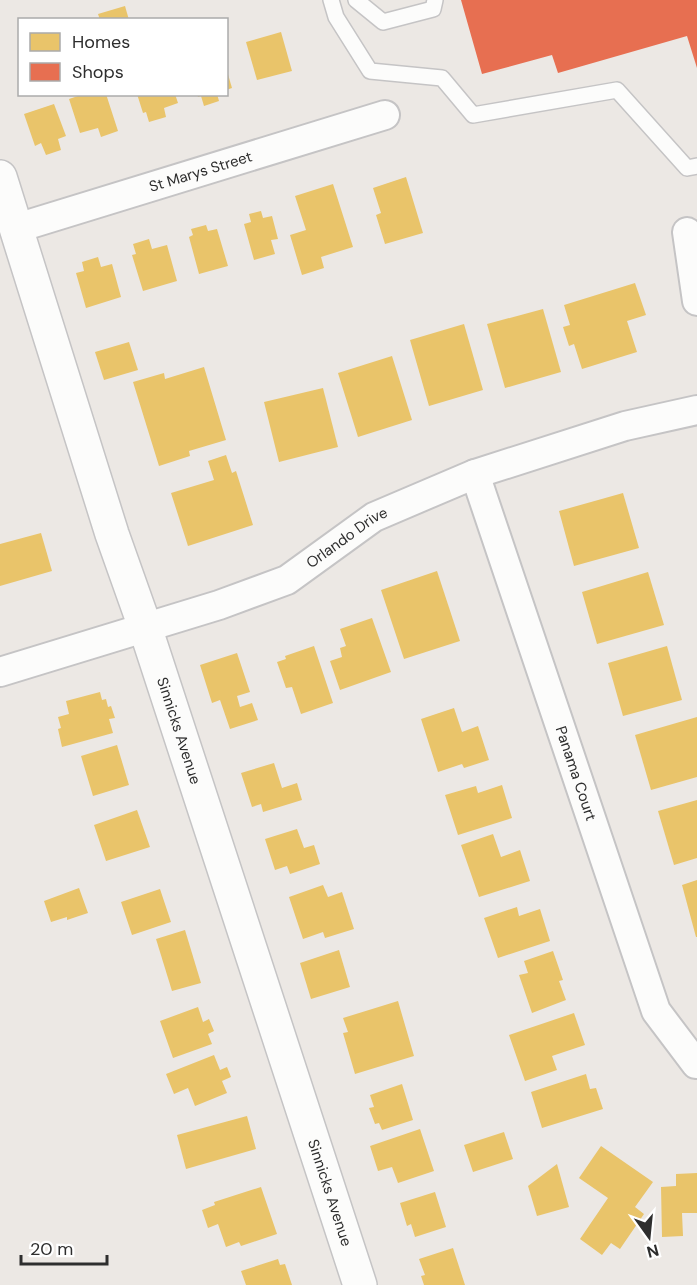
<svg xmlns="http://www.w3.org/2000/svg" width="697" height="1285" font-family="'DM Sans',sans-serif">
<style>
.homes{fill:#e9c46a}
.shops{fill:#e76f51}
.lines{fill:none;stroke-linecap:round;stroke-linejoin:round}
.service-casing{stroke:#c5c4c5;stroke-width:18}
.minor-casing{stroke:#c5c4c5;stroke-width:32}
.tertiary-casing{stroke:#c5c4c5;stroke-width:36}
.service{stroke:#fcfcfb;stroke-width:15}
.minor{stroke:#fcfcfb;stroke-width:28}
.tertiary{stroke:#fcfcfb;stroke-width:33}
.labels{text-anchor:middle;dominant-baseline:central;stroke-width:6;stroke-linejoin:round;paint-order:stroke}
.street-label{font-size:15px;fill:#2e2e2e;stroke:#fff}
</style>
<rect width="100%" height="100%" fill="#ece8e4"/>
<g class="homes">
<polygon points="125,6 129,20 100,20 98,14"/>
<polygon points="281,32 292,71 257,80 246,42"/>
<polygon points="227,71 232,88 226,90 226,72"/>
<polygon points="84,94 106,94 118,131 101,137 98,128 80,133 69,99"/>
<polygon points="137,94 175,94 178,103 164,108 166,117 149,122 146,112 143,113"/>
<polygon points="197,94 217,94 219,101 204,106 201,96 198,97"/>
<polygon points="54,104 66,136 58,139 61,150 46,155 41,143 35,146 24,114"/>
<polygon points="406,177 423,233 385,244 376,215 381,213 373,188"/>
<polygon points="333,184 353,247 321,257 324,268 302,275 290,235 306,230 295,196"/>
<polygon points="261,211 263,218 272,216 278,239 271,240 275,254 254,260 244,224 251,222 249,214"/>
<polygon points="206,225 208,231 217,229 228,266 199,274 189,237 193,235 191,229"/>
<polygon points="149,239 152,249 167,245 177,281 143,291 132,255 136,254 133,244"/>
<polygon points="98,257 101,267 112,264 121,297 86,308 76,273 84,271 82,262"/>
<polygon points="635,283 646,315 627,321 637,352 582,369 574,344 569,346 563,327 570,325 564,305"/>
<polygon points="543,309 561,372 505,388 487,324"/>
<polygon points="464,324 483,390 429,406 410,340"/>
<polygon points="129,342 138,370 104,380 95,352"/>
<polygon points="392,356 412,420 358,437 338,373"/>
<polygon points="204,367 226,440 189,451 190,456 159,466 133,382 164,373 165,379"/>
<polygon points="323,388 338,447 279,462 264,402"/>
<polygon points="226,455 232,473 236,471 253,525 188,546 171,493 214,480 208,461"/>
<polygon points="623,493 639,548 574,566 559,511"/>
<polygon points="41,533 52,571 0,586 0,544"/>
<polygon points="437,571 460,641 404,659 381,590"/>
<polygon points="648,572 664,625 597,644 582,592"/>
<polygon points="372,618 391,672 340,690 330,661 342,657 340,648 346,646 340,629"/>
<polygon points="314,646 333,703 301,714 292,687 286,688 277,662 286,659 285,656"/>
<polygon points="667,646 682,700 623,716 608,663"/>
<polygon points="237,653 250,692 237,696 240,707 252,703 258,720 230,729 220,700 212,703 200,665"/>
<polygon points="100,692 102,700 106,699 108,707 111,706 115,718 109,719 113,733 62,747 58,729 61,728 58,717 69,714 66,701"/>
<polygon points="454,708 462,732 478,726 489,760 464,768 462,764 438,772 421,719"/>
<polygon points="697,717 697,777 651,790 635,735"/>
<polygon points="117,745 129,785 93,796 81,756"/>
<polygon points="274,763 282,788 297,783 302,800 263,812 261,804 252,807 241,773"/>
<polygon points="502,785 512,818 458,835 445,795 476,786 478,793"/>
<polygon points="697,800 697,858 674,865 658,811"/>
<polygon points="137,810 150,847 106,861 94,825"/>
<polygon points="297,829 304,848 314,845 320,864 290,874 287,866 275,870 265,839"/>
<polygon points="493,834 501,857 520,850 530,881 479,897 461,845"/>
<polygon points="697,880 697,937 696,937 682,885"/>
<polygon points="323,885 328,897 342,892 354,929 325,938 323,932 303,939 289,897"/>
<polygon points="79,888 88,913 67,920 67,917 51,922 44,901"/>
<polygon points="160,889 171,922 132,935 121,902"/>
<polygon points="517,907 519,916 540,909 550,941 498,958 484,918"/>
<polygon points="185,930 201,983 172,991 156,939"/>
<polygon points="339,950 350,987 311,999 300,963"/>
<polygon points="553,951 563,980 559,981 566,1000 532,1013 519,975 528,973 524,961"/>
<polygon points="398,1001 414,1056 355,1074 343,1033 348,1032 343,1018"/>
<polygon points="198,1007 203,1022 209,1019 214,1031 208,1034 212,1044 173,1058 160,1021"/>
<polygon points="574,1013 585,1045 552,1056 557,1070 525,1081 509,1035"/>
<polygon points="214,1055 220,1070 227,1067 231,1077 222,1081 227,1093 195,1106 188,1088 174,1094 166,1074"/>
<polygon points="586,1074 590,1089 596,1088 603,1109 542,1128 531,1092"/>
<polygon points="402,1084 413,1120 382,1130 379,1123 375,1124 369,1108 374,1107 370,1095"/>
<polygon points="247,1116 256,1149 186,1169 177,1135"/>
<polygon points="420,1129 434,1171 398,1183 392,1167 378,1171 370,1146"/>
<polygon points="504,1132 513,1159 473,1172 464,1145"/>
<polygon points="601,1146 653,1182 635,1207 644,1214 620,1249 611,1243 602,1255 580,1239 608,1198 579,1178"/>
<polygon points="557,1164 569,1207 537,1216 528,1186"/>
<polygon points="697,1173 697,1213 682,1213 683,1236 662,1237 661,1187 676,1186 676,1174"/>
<polygon points="261,1187 277,1234 241,1246 239,1242 226,1247 218,1224 208,1228 202,1210 215,1205 214,1202"/>
<polygon points="435,1192 446,1227 415,1237 411,1224 407,1226 400,1203"/>
<polygon points="453,1248 465,1285 424,1285 421,1276 425,1275 419,1259"/>
<polygon points="278,1259 280,1265 285,1264 292,1285 246,1285 241,1271"/>
</g>
<polygon class="shops" points="461,0 697,0 697,68 687,36 558,73 552,55 482,74"/>
<g class="lines">
<g class="service-casing">
<g id="service">
<polyline points="331,0 336,17 370,71 442,78 473,115 617,90 687,168 697,166"/>
<polyline points="356,0 383,22 433,9 435,0"/>
</g>
</g>
<g class="minor-casing">
<g id="minor">
<path id="s1" d="M17,228L385,115"/>
<polyline points="687,232 697,301"/>
<path id="s2" d="M475,474L656,1011L696,1064"/>
<path id="s3" d="M0,672L219,605L287,580L374,517L475,474L625,426L697,410"/>
</g>
</g>
<g class="tertiary-casing">
<g id="tertiary">
<path id="s4" d="M0,177L112,534L145,627L360,1285"/>
</g>
</g>
<use href="#service" class="service"/>
<use href="#minor" class="minor"/>
<use href="#tertiary" class="tertiary"/>
</g>
<g class="labels">
<g class="street-label">
<text stroke="none"><textPath href="#s1" startOffset="192">St Marys Street</textPath></text>
<text stroke="none"><textPath href="#s3" startOffset="375">Orlando Drive</textPath></text>
<text stroke="none"><textPath href="#s4" startOffset="582">Sinnicks Avenue</textPath></text>
<text stroke="none"><textPath href="#s2" startOffset="316">Panama Court</textPath></text>
<text stroke="none"><textPath href="#s4" startOffset="1068">Sinnicks Avenue</textPath></text>
</g>
</g>
<rect x="18" y="18" width="210" height="78" fill="#ffffff" stroke="#ababab" stroke-width="1.5"/>
<rect x="30" y="33" width="30" height="18" fill="#e9c46a" stroke="#ababab" stroke-width="1.5"/>
<text x="72" y="48" font-size="18" fill="#2e2e2e">Homes</text>
<rect x="30" y="63" width="30" height="18" fill="#e76f51" stroke="#ababab" stroke-width="1.5"/>
<text x="72" y="78" font-size="18" fill="#2e2e2e">Shops</text>
<g transform="translate(649 1237) rotate(165)" stroke="#ffffff" stroke-width="4.5" paint-order="stroke">
<path d="M0-4.5L10 22L0 15L-10 22Z" fill="#2e2e2e"/>
<text y="-9" font-size="16" font-weight="bold" text-anchor="middle" fill="#2e2e2e">N</text>
</g>
<path d="M21 1255v9h86v-9" fill="none" stroke="#2e2e2e" stroke-width="3"/>
<text x="30" y="1255" font-size="18" fill="#2e2e2e" stroke="#ffffff" stroke-width="4.5" paint-order="stroke">20 m</text>
</svg>
